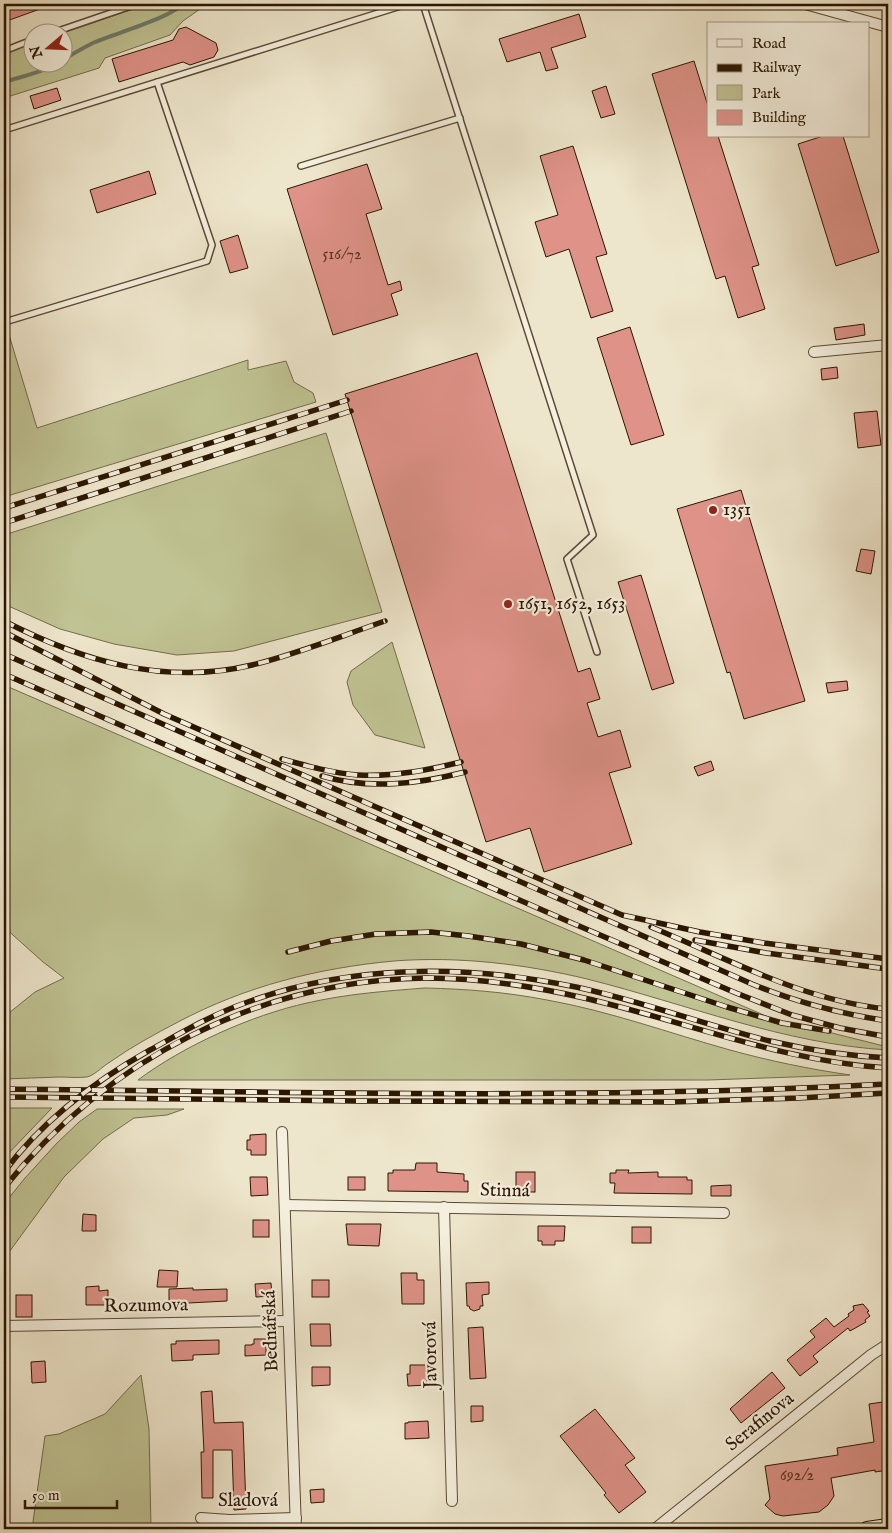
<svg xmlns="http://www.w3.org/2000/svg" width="892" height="1533" font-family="'IM FELL English',serif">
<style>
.green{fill:#c0c393;stroke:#756c4a}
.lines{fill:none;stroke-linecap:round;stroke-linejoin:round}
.stream{stroke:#6d7c6b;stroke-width:4}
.building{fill:#de9288;stroke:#2a1600}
.service-casing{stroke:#5b4a33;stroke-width:8}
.minor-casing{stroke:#5b4a33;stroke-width:12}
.secondary-casing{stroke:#2a1600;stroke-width:16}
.service{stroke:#f4efde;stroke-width:5}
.minor{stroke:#f4efde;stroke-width:10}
.secondary{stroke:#f4efde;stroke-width:14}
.tram{stroke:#2a1600;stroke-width:1}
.rail-casing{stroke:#2a1600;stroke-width:5.5}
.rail{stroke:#f4efde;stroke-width:4;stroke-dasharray:11;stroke-linecap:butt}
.poi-dot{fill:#8f2418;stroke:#f4efde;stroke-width:2}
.labels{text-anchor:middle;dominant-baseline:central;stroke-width:4.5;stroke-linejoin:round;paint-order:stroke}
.number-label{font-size:16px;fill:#573522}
.poi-label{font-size:19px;fill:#2a1600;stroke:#f4efde;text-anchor:start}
.street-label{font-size:19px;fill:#2a1600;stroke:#f4efde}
</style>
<rect width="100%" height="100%" fill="#eee6cc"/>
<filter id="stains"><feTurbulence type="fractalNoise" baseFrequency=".004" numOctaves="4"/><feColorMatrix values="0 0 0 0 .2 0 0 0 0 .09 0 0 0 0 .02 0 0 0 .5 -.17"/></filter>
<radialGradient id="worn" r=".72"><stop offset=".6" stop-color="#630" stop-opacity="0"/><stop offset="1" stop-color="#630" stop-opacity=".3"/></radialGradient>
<g class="green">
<polygon points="148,4 207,4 183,21 170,35 105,58 99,68 4,98 4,52 32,43 32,62 62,62 63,33"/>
<polygon points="4,318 37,428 248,360 248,370 286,361 294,382 313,393 316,402 4,497"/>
<polygon points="326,433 382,612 234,651 177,655 114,644 60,629 4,604 4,535"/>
<polygon points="392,642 425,748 375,735 353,705 347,682 351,671"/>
<path d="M4,685L782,1023L820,1030L888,1047V1050C784,1044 687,1004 587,979C525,964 458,956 394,961C318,968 246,986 178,1022C155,1034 131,1047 110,1062C103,1066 95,1075 87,1077C78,1078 68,1077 59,1077C41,1078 22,1078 4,1079V1017L35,992L64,978L43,962L4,927Z"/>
<path d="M425,988C466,989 506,992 547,1000C609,1011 669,1033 730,1050C770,1061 809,1069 850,1075L708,1080H138C183,1046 252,1015 307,1003C346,994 386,991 425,988Z"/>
<polygon points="4,1108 52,1108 4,1158"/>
<polygon points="97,1109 184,1109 167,1115 134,1118 103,1139 64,1177 4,1259 4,1204 25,1178 57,1143 79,1122"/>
<polygon points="141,1375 149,1429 151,1529 32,1529 45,1436 59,1434 105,1414"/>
</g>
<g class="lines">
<g class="stream">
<path d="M62,61C72,54 83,48 93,43C113,34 171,18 182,4"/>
<path d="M4,82C23,76 42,73 59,62"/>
</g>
</g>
<g class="building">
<polygon points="4,4 51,4 51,5 4,22"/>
<polygon points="579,14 586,37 551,48 558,68 546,71 540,52 507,62 499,39"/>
<polygon points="186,27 216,43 218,50 214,57 190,65 183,62 119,82 112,59 173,40 179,29"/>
<polygon points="694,61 708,106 708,136 718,136 759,265 752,267 765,309 738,318 725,276 716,279 652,74"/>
<polygon points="606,86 615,114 601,118 592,91"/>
<polygon points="57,88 61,100 34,109 30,96"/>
<polygon points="823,136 843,136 879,252 836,266 798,144"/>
<polygon points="573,146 607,254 596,257 613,311 591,318 569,249 546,257 535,222 558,215 540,156"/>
<polygon points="367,164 382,209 366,214 388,285 400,281 402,290 391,294 398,315 333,335 287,189"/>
<polygon points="149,171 156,194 97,213 90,190"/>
<polygon points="238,235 248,268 230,273 220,241"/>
<polygon points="864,324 865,335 836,340 834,328"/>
<polygon points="630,327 664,435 631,445 597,338"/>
<polygon points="477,353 578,672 590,668 600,699 587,703 598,737 620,730 631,767 609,773 632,844 544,872 530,828 486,842 345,394"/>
<polygon points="837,367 838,378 822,380 821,369"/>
<polygon points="877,411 881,445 858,448 854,413"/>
<polygon points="741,490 805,701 744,719 730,672 727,673 677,509"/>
<polygon points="861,549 875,551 871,574 856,571"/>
<polygon points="641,575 674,683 652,690 618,582"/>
<polygon points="847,681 848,690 828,693 826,683"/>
<polygon points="711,761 714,770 698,776 694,767"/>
<polygon points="266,1134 266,1155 251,1155 251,1150 247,1150 247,1140 250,1140 250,1135"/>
<polygon points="416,1163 437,1163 437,1172 464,1174 464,1181 468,1181 468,1192 388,1191 388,1173 393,1173 393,1170 415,1170"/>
<polygon points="616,1170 629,1170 628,1173 658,1172 658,1177 687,1177 687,1180 692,1180 692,1194 614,1193 615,1183 610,1183 610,1173 616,1173"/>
<rect x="516" y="1172" width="19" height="20"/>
<polygon points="250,1177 267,1177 268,1195 251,1196"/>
<rect x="348" y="1177" width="17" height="13"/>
<polygon points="731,1185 731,1196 711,1196 711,1186"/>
<polygon points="83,1214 96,1215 96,1231 82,1231"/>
<rect x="253" y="1220" width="16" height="17"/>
<polygon points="346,1224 381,1224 379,1246 348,1245"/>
<polygon points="538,1226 565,1226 564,1241 555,1241 555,1245 542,1245 542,1241 538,1241"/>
<rect x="632" y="1227" width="19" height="16"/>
<polygon points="159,1270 178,1271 177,1287 157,1287"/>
<polygon points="401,1273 417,1273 417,1280 424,1280 424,1304 402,1304"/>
<rect x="312" y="1280" width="17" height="17"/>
<polygon points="489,1282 489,1294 482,1295 483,1306 480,1306 480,1309 474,1311 470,1309 469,1306 467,1306 466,1283"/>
<polygon points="271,1283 272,1296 256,1297 255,1284"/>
<polygon points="99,1286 99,1291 108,1290 108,1305 86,1305 86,1287"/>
<polygon points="193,1288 193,1290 227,1289 227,1301 169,1304 169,1289"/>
<rect x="16" y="1295" width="16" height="22"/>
<polygon points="863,1304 869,1311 867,1312 870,1316 865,1320 866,1322 850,1331 848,1328 813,1356 818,1362 800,1376 787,1360 815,1337 810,1331 826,1318 834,1327 849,1316 848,1314 854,1310 853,1306"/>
<polygon points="310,1324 330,1324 331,1346 311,1346"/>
<polygon points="483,1327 486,1378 470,1379 468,1328"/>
<polygon points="254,1339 266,1339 266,1355 245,1356 245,1345 252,1345 252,1344 254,1344"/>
<polygon points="219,1340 219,1354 193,1355 193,1360 172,1361 171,1344 176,1344 176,1341"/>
<polygon points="45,1361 46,1382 32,1383 31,1362"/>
<polygon points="410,1365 426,1365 427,1385 408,1386 407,1374 410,1374"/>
<polygon points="312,1367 330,1367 330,1385 312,1386"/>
<polygon points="772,1372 785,1388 741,1423 730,1409"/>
<polygon points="212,1391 214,1423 243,1422 246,1509 234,1510 232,1450 213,1450 213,1498 202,1498 201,1452 204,1452 201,1392"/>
<polygon points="883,1402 888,1438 888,1470 875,1472 875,1470 831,1478 834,1496 828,1505 819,1512 783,1516 775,1514 765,1505 770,1499 765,1466 838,1455 837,1448 874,1442 869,1404"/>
<polygon points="471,1406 483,1406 483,1421 471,1422"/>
<polygon points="595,1409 635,1458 625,1465 646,1492 619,1513 604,1495 606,1493 560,1436"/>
<polygon points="428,1421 429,1438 405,1439 405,1423 408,1423 408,1422"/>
<polygon points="324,1489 324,1502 311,1503 310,1490"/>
</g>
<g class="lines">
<g class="service-casing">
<g id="service">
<polyline points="423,4 593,535 567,559 597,652"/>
<polyline points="55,32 137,4"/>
<polyline points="4,51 32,40"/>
<polyline points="4,130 407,4"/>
<polyline points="301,166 460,118"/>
<polyline points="4,315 8,321 207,261 212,245 157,82"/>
</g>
</g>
<g class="minor-casing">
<g id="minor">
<polyline points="805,4 888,27"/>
<polyline points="814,352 888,345"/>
<polyline points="282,1132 296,1529"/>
<polyline points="285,1205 724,1213"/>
<polyline points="444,1207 452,1501"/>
<polyline points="4,1326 288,1321"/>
<polyline points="201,1518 229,1520 296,1518"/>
<polyline points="655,1529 871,1355 888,1344"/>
</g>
</g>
<g class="secondary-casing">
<polyline id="secondary" points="867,1529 888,1526"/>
</g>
<use href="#service" class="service"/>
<use href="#minor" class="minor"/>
<use href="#secondary" class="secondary"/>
<polyline class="tram" points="875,4 888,7"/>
<g class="rail-casing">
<g id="rail">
<polyline points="4,508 347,400"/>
<polyline points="4,523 351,411"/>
<path d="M4,621C82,661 164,686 252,665C297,654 341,636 385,621"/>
<polyline points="4,632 164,714 622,915 700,932 764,943 888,959"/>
<path d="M4,654L752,984C796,1002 841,1014 888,1021"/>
<polyline points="4,674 572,923 736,993 792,1015 840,1028 888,1037"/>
<path d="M282,759C307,766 332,773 358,775C393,777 428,770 461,762"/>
<path d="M322,776C369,790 418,784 465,772"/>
<path d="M651,927C729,959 803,1001 888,1009"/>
<polyline points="695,940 766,953 888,969"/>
<polyline points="288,952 331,941 376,934 431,932 468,936 521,944 584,960 727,1007 782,1023 829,1031"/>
<path d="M4,1089C298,1092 594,1100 888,1084"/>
<polyline points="4,1097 355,1101 672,1102 799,1098 888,1093"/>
<path d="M4,1172C42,1121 95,1081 150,1050C181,1033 211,1015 245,1003C350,964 466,964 576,987C641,1001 705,1025 770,1041C809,1050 848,1056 888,1058"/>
<path d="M4,1188C107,1059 260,980 426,978C479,978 532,986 584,998C685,1021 783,1062 888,1068"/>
</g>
</g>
<use href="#rail" class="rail"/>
</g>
<g class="poi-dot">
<circle cx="713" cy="510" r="5"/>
<circle cx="508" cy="604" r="5"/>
</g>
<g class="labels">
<g class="number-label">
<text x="342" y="255">516/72</text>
<text x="797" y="1476">692/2</text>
</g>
<g class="poi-label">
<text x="723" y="510">1351</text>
<text x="518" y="604">1651, 1652, 1653</text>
</g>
<g class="street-label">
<text transform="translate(505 1191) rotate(1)">Stinná</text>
<text transform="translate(146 1306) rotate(-1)">Rozumova</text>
<text transform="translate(271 1331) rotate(-92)">Bednářská</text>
<text transform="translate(431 1355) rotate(-91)">Javorová</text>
<text transform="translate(760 1422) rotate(-39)">Serafinova</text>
<text x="248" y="1501">Sladová</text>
</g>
</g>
<rect width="892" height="1533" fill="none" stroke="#eee6cc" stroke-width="20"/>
<rect x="5" y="5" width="882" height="1523" fill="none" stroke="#2a1600" stroke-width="2.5"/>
<rect x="10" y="10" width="872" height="1513" fill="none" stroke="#2a1600"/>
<rect x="707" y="22" width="162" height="115" fill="#f4efde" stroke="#a39885"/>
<rect x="717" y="39" width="25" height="8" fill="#f4efde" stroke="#a39885"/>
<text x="752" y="48" font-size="15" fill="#2a1600">Road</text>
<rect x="717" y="64" width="25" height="8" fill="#2a1600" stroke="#a39885"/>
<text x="752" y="72" font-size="15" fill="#2a1600">Railway</text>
<rect x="717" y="85" width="25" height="15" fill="#c0c393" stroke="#a39885"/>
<text x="752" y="98" font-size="15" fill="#2a1600">Park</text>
<rect x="717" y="110" width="25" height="15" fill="#de9288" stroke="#a39885"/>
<text x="752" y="122" font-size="15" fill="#2a1600">Building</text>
<g transform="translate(48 48) rotate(251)"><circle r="24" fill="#f4efde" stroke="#a39885"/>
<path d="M0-4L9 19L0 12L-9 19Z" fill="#8f2418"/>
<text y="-8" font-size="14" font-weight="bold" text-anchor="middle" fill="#2a1600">N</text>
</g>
<path d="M25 1500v8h92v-8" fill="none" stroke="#2a1600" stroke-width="2.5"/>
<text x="32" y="1500" font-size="15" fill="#2a1600" stroke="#f4efde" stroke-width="4" paint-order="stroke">50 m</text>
<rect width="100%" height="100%" filter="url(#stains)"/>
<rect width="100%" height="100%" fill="url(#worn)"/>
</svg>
